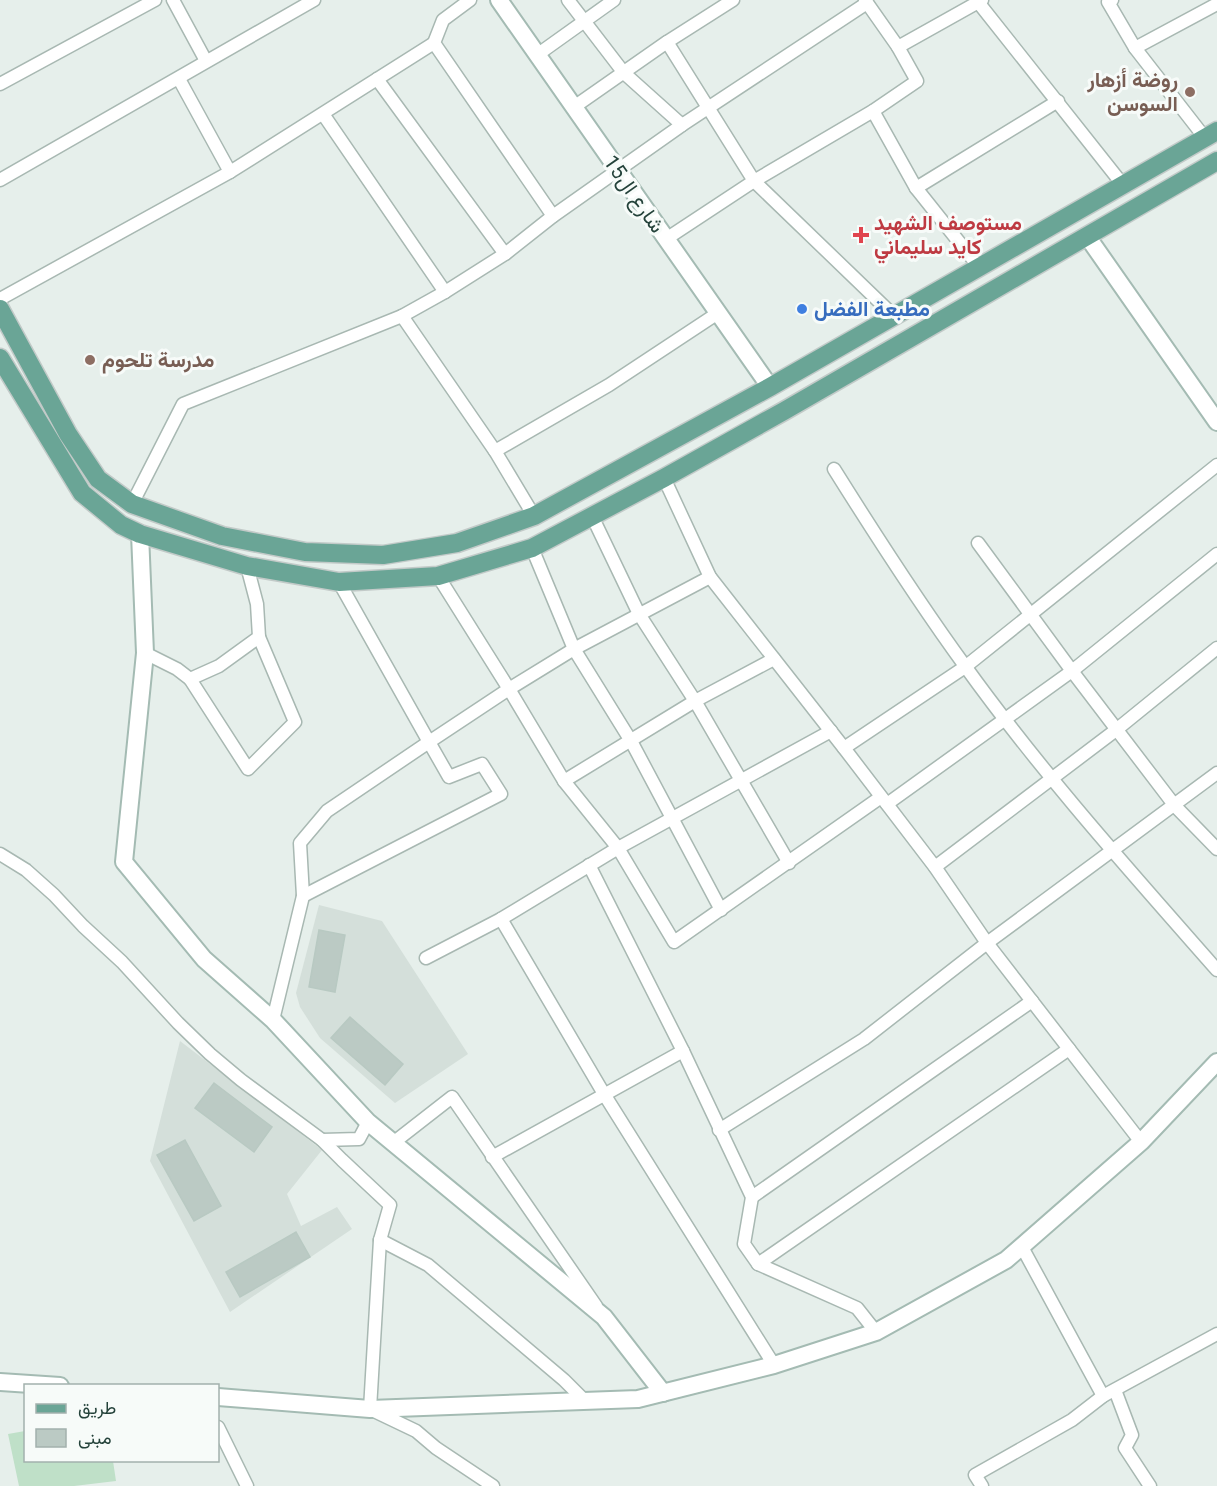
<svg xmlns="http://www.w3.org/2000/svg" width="1217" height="1486" font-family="Roboto,Vazirmatn,sans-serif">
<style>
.built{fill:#d4dfda}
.grass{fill:#bfe0c8}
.building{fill:#bbcac4;stroke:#b8c9c2;stroke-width:1.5}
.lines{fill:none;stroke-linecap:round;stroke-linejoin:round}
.street-casing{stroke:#a8b8b2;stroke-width:15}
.secondary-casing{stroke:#a4bbb3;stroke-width:20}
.primary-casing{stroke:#c2cac8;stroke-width:21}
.street{stroke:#fff;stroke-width:12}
.secondary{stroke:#fff;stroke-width:16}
.primary{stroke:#6aa596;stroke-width:18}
.education-dot{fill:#8d6e63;stroke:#f7fbf9;stroke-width:2}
.health-dot{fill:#e0444e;stroke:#f7fbf9;stroke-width:2}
.shop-dot{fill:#3f7fe0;stroke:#f7fbf9;stroke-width:2}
.labels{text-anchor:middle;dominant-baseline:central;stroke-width:6;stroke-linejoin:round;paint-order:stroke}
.education-label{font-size:21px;font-weight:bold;fill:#785e54;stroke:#f7fbf9;text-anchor:end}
.street-label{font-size:21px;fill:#24423a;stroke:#f7fbf9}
.health-label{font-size:21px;font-weight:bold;fill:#be3a42;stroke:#f7fbf9;text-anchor:start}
.shop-label{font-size:21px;font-weight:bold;fill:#366cbe;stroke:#f7fbf9;text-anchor:start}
</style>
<rect width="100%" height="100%" fill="#e6efeb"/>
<g class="built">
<polygon points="319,905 382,921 468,1054 395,1103 320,1038 300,1007 296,993"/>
<polygon points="180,1041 322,1150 287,1194 301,1226 337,1207 352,1229 230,1312 150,1161"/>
</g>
<polygon class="grass" points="25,1431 26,1460 113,1461 116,1481 74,1486 19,1486 8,1434"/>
<g class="building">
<polygon points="319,930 345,935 335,992 309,987"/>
<polygon points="350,1017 403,1064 385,1085 331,1038"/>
<polygon points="214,1083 272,1127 254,1152 195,1108"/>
<polygon points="185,1140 221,1206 194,1221 157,1155"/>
<polygon points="296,1232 310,1257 240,1297 226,1272"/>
</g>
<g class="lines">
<g class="street-casing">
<g id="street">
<polyline points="173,0 206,61"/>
<polyline points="470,0 443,20 434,43 553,216"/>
<polyline points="568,0 624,73 682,125"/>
<polyline points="1112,0 1108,2 1135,48 1205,138"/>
<polyline points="978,2 1123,185"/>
<polyline points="667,42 754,181 894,316"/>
<polyline points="898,47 982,0"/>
<polyline points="1135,48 1217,4"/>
<polyline points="537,55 614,0"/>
<polyline points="179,79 230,172"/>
<polyline points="377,79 505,254"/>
<polyline points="0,84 155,0"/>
<polyline points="574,107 667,42 733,0"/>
<polyline points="873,111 916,188 979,267"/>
<polyline points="323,114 445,292"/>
<polyline points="0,180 314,0"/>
<polyline points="916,188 1058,101"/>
<polyline points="666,239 754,181 873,111 917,81 898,47 865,0"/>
<polyline points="0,299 230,172 434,43"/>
<polyline points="402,316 495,451 534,516"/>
<polyline points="495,451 609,385 718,313"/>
<path d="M834,469C876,536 919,603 965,666C1042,773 1130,871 1217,970"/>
<polyline points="664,478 710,577 844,748 935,867 987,943 1141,1142"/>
<polyline points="132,504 183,404 402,316 445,292 505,254 553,216 682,125 867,3"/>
<polyline points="592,516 639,614 695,701 789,863"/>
<polyline points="978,543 1072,671 1175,806 1217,849"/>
<polyline points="532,548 574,649 631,741 721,910"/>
<polyline points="438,576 509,689 564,781 618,848 674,942 881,797"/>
<polyline points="145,653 177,669 190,679 219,666 259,637 257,604 247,566"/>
<polyline points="190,679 248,769 295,722 259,637"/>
<polyline points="844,748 965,667 1217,465"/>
<polyline points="564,781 695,701 774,659"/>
<polyline points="887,804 1072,671 1217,554"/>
<polyline points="0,854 26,870 54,895 83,926 122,962 178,1023 210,1054 241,1080 322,1140 342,1160 390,1205 380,1240 370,1409 416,1431 436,1448 493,1486"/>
<polyline points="589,865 683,1051 752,1197 744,1244 758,1264 857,1308 876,1332"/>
<polyline points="935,867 1116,730 1217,648"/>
<polyline points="303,896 501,794 482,764 449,777 429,742 509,689 574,649 710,577"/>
<polyline points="501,919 604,1094 774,1365"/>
<polyline points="426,958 501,919 618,848 831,731"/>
<polyline points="273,1020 303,896 300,843 327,811 429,742 339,582"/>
<polyline points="719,1130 864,1039 987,943 1217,773"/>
<polyline points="322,1140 359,1139 368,1122"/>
<polyline points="393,1143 452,1097 596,1306"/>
<polyline points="492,1157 683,1051"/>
<polyline points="752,1197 1032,1001"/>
<polyline points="380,1240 428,1265 564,1380 585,1401"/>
<polyline points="1022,1247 1103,1396"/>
<polyline points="758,1264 1069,1049"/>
<polyline points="1115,1390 1132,1435 1125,1448 1150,1486"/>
<polyline points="218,1427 247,1486"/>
<polyline points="982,1486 975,1475 1072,1420 1103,1396 1217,1334"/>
</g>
</g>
<g class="secondary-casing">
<g id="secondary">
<polyline points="499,0 770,387"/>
<polyline points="1087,236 1217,422"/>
<polyline points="140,534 145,653 124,862 204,959 273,1020 368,1122 604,1317 663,1393"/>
<polyline points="0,1382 60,1386"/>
<polyline points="218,1397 370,1409 638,1399 774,1365 876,1332 1006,1260 1141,1142 1217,1062"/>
</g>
</g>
<g class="primary-casing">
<g id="primary">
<polyline points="0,309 68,434 98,479 132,504 222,536 305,552 383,555 457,543 534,516 770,387 1217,131"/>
<polyline points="0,358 82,493 121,525 140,534 247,566 339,582 438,576 532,548 664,478 784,411 1217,161"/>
</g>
</g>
<use href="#street" class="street"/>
<use href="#secondary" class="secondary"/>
<use href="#primary" class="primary"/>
</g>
<g class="education-dot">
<circle cx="1190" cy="92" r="6"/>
<circle cx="90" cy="360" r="6"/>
</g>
<path class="health-dot" d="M858 226h6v6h6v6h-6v6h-6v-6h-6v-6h6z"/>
<circle class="shop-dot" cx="802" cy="309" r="6"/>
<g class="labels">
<g class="education-label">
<text x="1178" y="80">روضة أزهار<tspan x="1178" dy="24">السوسن</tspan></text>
<text x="102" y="360" text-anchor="start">مدرسة تلحوم</text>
</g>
<g class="street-label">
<text transform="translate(634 194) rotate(55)">شارع ال15</text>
</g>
<g class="health-label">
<text x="874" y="223">مستوصف الشهيد<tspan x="874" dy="24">كايد سليماني</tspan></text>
</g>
<g class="shop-label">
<text x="814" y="309">مطبعة الفضل</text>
</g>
</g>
<rect x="24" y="1384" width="195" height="78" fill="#f7fbf9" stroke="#a3b1ad" stroke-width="1.5"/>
<rect x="36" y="1404" width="30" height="9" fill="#6aa596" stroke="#a3b1ad" stroke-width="1.5"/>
<text x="78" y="1414" font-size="18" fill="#24423a">طريق</text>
<rect x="36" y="1429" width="30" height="18" fill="#bbcac4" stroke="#a3b1ad" stroke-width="1.5"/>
<text x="78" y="1444" font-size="18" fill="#24423a">مبنى</text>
</svg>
